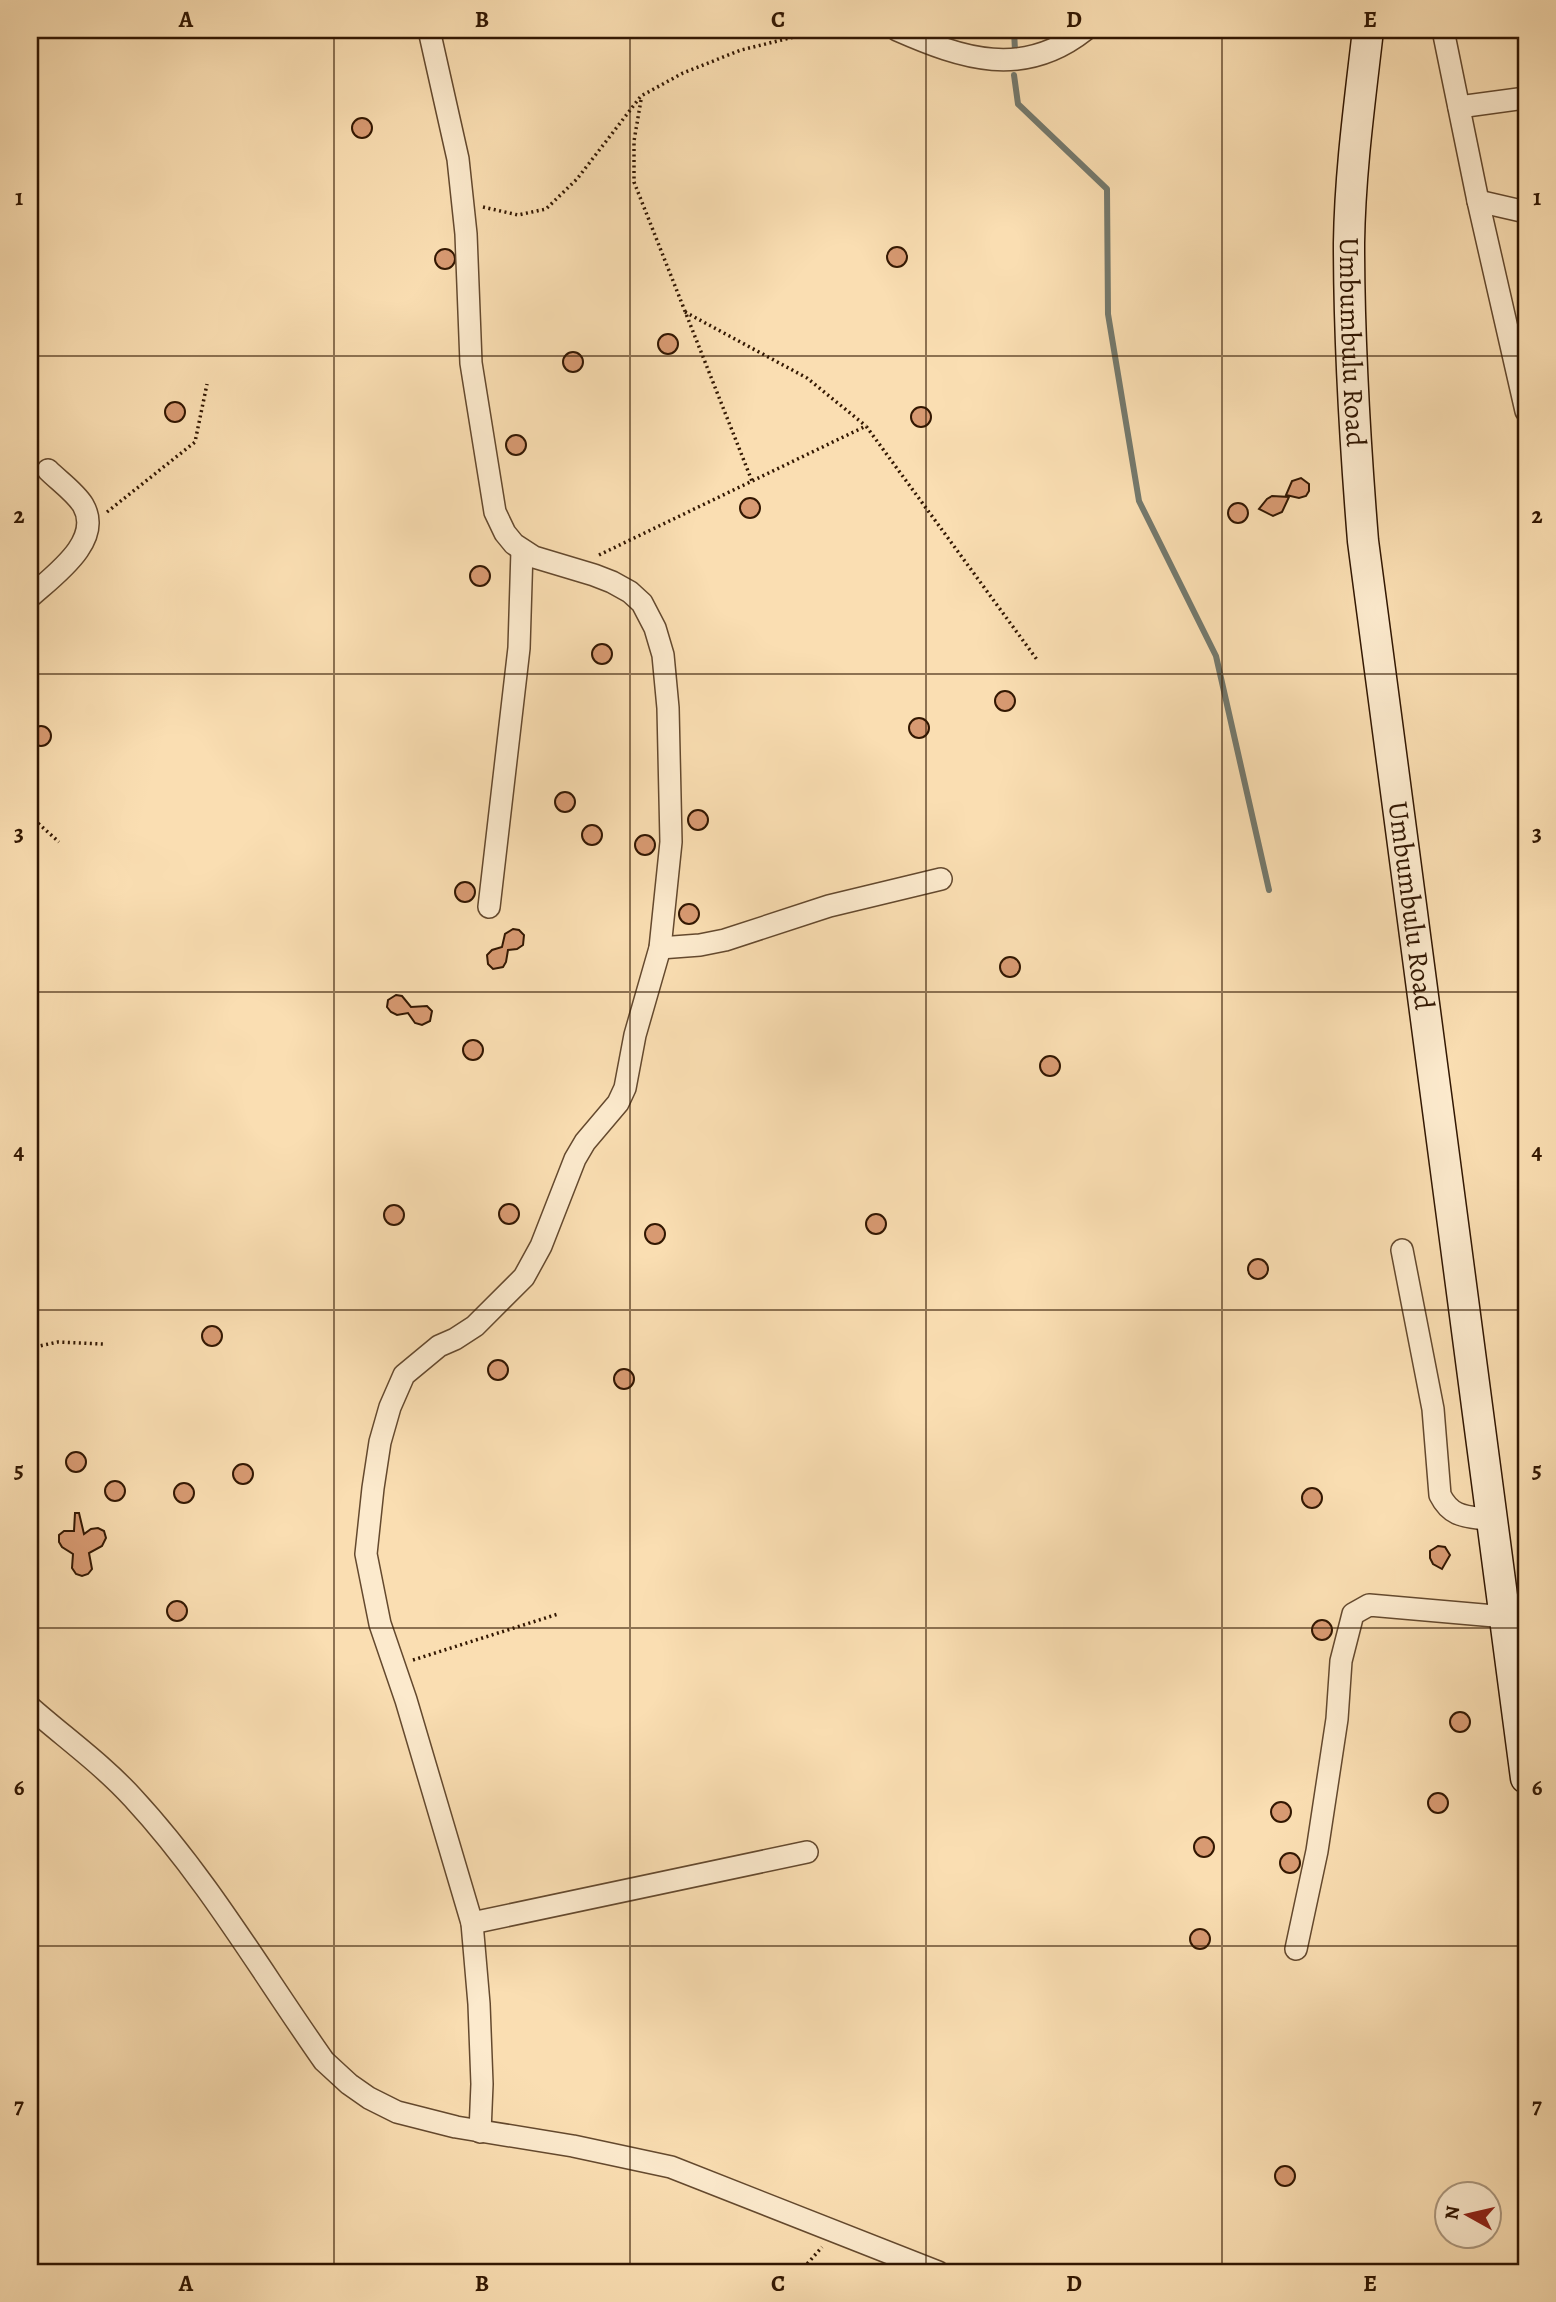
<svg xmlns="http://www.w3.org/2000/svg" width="1556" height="2302" font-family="Alegreya,serif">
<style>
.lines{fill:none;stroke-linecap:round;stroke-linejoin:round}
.stream{stroke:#74796d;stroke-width:6}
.building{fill:#d89a72;stroke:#321702;stroke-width:2}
.street-casing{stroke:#64492e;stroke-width:24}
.secondary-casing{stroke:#321702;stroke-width:33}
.path{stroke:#321702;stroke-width:3.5;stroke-dasharray:2 3.5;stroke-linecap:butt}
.street{stroke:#fceacd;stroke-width:21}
.secondary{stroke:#fceacd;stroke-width:30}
.grid{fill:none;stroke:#321702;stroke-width:2;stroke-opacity:0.55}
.labels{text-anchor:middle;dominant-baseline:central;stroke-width:5;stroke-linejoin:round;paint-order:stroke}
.street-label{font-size:28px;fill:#321702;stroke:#fceacd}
.neatline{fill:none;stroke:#321702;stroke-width:2.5}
.grid-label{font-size:23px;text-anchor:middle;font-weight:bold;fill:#321702}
</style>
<rect width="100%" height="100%" fill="#fadeb2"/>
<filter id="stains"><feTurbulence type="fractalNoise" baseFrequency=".00286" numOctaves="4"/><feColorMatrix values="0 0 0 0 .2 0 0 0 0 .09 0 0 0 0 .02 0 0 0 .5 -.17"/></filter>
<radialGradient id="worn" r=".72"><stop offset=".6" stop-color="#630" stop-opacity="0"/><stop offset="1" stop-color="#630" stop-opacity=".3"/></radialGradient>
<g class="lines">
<g class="stream">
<polyline points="1014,30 1015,51"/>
<polyline points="1014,75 1018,104 1107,189 1108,314 1139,501 1216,656 1269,890"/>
</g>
</g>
<g class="building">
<circle cx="362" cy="128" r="10"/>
<circle cx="897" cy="257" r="10"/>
<circle cx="445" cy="259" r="10"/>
<circle cx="668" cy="344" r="10"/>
<circle cx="573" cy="362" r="10"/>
<circle cx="175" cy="412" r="10"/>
<circle cx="921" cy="417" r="10"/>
<circle cx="516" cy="445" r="10"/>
<polygon points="1301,478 1309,484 1309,491 1306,496 1299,498 1286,495 1292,481"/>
<polygon points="1272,496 1289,497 1282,512 1273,516 1259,509 1267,499"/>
<circle cx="750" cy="508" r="10"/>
<circle cx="1238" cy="513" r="10"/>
<circle cx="480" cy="576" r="10"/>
<circle cx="602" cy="654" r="10"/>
<circle cx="1005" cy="701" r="10"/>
<circle cx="919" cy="728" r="10"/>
<circle cx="41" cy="736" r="10"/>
<circle cx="565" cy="802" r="10"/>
<circle cx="698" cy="820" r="10"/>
<circle cx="592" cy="835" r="10"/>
<circle cx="645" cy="845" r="10"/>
<circle cx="465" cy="892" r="10"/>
<circle cx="689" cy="914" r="10"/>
<polygon points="513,929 519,930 524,935 523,945 517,949 508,950 506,962 503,967 493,969 488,964 487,955 492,950 502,947 505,934"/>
<circle cx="1010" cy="967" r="10"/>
<polygon points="396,995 402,996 411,1007 427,1006 432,1011 430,1021 422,1025 415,1023 408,1013 397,1015 391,1012 387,1007 388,1000"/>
<circle cx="473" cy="1050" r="10"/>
<circle cx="1050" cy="1066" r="10"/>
<circle cx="509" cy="1214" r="10"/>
<circle cx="394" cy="1215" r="10"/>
<circle cx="876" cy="1224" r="10"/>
<circle cx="655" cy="1234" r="10"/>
<circle cx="1258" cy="1269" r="10"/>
<circle cx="212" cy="1336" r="10"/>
<circle cx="498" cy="1370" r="10"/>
<circle cx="624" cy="1379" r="10"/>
<circle cx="76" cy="1462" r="10"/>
<circle cx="243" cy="1474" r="10"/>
<circle cx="115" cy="1491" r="10"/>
<circle cx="184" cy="1493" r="10"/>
<circle cx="1312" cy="1498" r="10"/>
<polygon points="75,1513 79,1513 84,1534 91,1529 98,1528 104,1531 106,1538 102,1546 89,1553 92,1569 88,1574 82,1576 76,1574 72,1568 73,1554 62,1547 59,1542 59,1535 64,1531 74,1531"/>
<polygon points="1438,1546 1445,1547 1450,1555 1442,1569 1433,1564 1430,1558 1430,1551"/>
<circle cx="177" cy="1611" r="10"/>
<circle cx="1322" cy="1630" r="10"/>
<circle cx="1460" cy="1722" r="10"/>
<circle cx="1438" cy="1803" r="10"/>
<circle cx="1281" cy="1812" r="10"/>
<circle cx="1204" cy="1847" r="10"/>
<circle cx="1290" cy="1863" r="10"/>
<circle cx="1200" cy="1939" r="10"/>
<circle cx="1285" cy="2176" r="10"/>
</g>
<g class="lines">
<g class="street-casing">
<g id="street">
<polyline points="429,30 458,159 466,234 471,363 495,512 505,533 514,544 534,557 594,575 612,582 630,592 642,603 655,628 663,655 668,708 671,842 660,948 635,1035 625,1088 618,1103 585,1142 575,1159 541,1246 524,1277 475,1326 455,1339 439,1346 404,1375 390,1407 380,1442 373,1488 366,1554 380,1624 406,1700 472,1923 479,2004 482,2084 480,2132"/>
<path d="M897,30C963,59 1023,79 1085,30"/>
<polyline points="1443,30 1478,201 1526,411"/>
<polyline points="1459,107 1526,98"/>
<polyline points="1478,201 1526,212"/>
<path d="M30,597C53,576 104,541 83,505C75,492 59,481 48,470"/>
<polyline points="489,907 519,648 522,550"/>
<polyline points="660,948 700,945 725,940 829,906 941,879"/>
<path d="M1402,1250L1433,1409L1440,1495C1452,1519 1468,1516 1492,1520"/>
<path d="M30,1707C64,1737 102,1764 133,1798C207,1878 262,1973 324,2061L349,2084L369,2098L397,2112L456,2127L573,2146L671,2167L938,2272"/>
<polyline points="472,1923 807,1852"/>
<polyline points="1296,1949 1317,1851 1337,1719 1341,1661 1353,1614 1369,1605 1506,1617"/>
</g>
</g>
<g class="secondary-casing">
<g id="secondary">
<path id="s1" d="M1368,30C1360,100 1350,172 1349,243C1349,342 1355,442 1363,541L1526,1778"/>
</g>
</g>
<g class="path">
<polyline points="641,100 634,141 634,182 752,481"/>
<polyline points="483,207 518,215 546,209 577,179 641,96 683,73 741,50 794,37 878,32"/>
<polyline points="685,312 807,378 866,426"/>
<polyline points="107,512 195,442 207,384"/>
<polyline points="599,555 866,426 1038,661"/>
<polyline points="30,816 59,842"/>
<polyline points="30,1348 58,1342 103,1344"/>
<polyline points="413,1660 558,1614"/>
<polyline points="800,2272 822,2247"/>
</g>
<use href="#street" class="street"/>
<use href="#secondary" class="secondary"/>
</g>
<path class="grid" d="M334,30V2272M630,30V2272M926,30V2272M1222,30V2272M30,356H1526M30,674H1526M30,992H1526M30,1310H1526M30,1628H1526M30,1946H1526"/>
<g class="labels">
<g class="street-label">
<text stroke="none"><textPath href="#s1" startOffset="313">Umbumbulu Road</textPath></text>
<text stroke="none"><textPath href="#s1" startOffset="880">Umbumbulu Road</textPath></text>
</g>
</g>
<rect width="1556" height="2302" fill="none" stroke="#fadeb2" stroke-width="77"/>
<g transform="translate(1468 2215) rotate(278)"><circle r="33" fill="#fceacd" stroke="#ab967c" stroke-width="2"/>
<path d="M0-5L12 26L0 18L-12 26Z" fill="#8f2418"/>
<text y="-10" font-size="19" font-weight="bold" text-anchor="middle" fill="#321702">N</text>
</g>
<rect x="38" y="38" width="1480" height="2226" class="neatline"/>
<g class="grid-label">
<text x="186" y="27">A</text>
<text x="482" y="27">B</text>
<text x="778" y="27">C</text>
<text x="1074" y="27">D</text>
<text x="1370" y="27">E</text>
<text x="19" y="205">1</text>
<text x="1537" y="205">1</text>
<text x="19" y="523">2</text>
<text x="1537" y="523">2</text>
<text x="19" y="841">3</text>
<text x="1537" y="841">3</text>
<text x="19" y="1159">4</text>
<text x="1537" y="1159">4</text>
<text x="19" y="1477">5</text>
<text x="1537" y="1477">5</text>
<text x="19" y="1795">6</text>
<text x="1537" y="1795">6</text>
<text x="19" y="2113">7</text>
<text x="1537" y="2113">7</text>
<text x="186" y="2291">A</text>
<text x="482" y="2291">B</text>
<text x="778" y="2291">C</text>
<text x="1074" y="2291">D</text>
<text x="1370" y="2291">E</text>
</g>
<rect width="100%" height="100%" filter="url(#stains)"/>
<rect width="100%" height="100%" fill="url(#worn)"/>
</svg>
